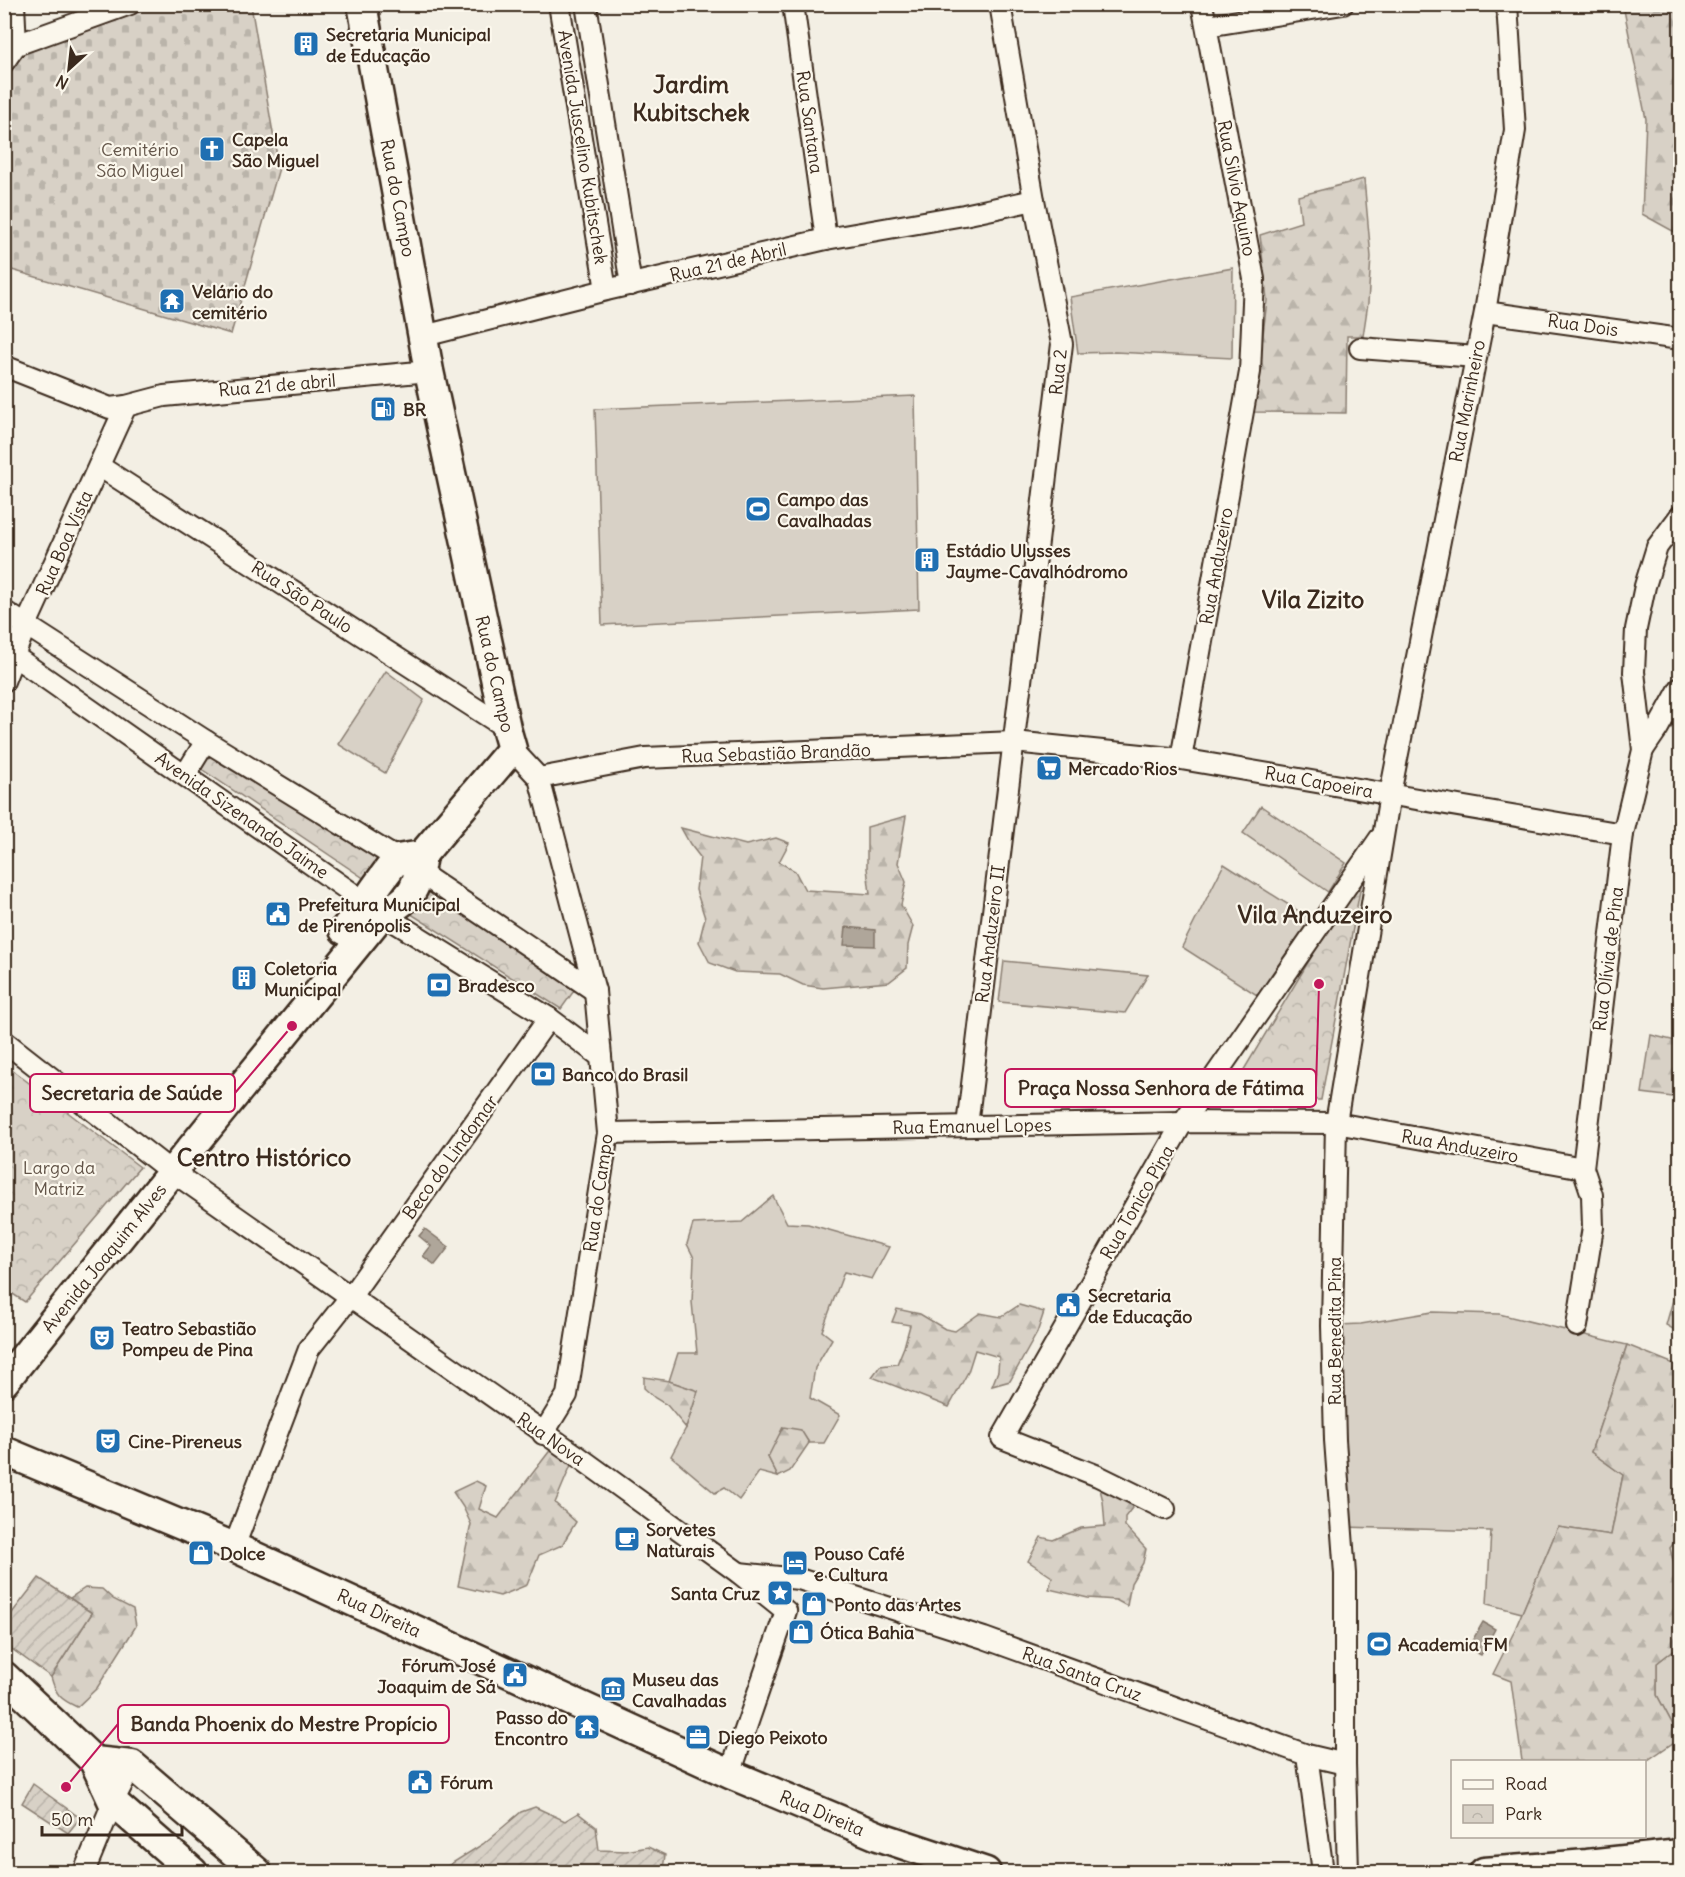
<svg xmlns="http://www.w3.org/2000/svg" width="1685" height="1877" font-family="Delius,sans-serif">
<style>
.grass{fill:#d8d1c6;stroke:#8a7e72;stroke-width:1.5}
.forest{fill:url(#forest-firs);stroke:#8a7e72;stroke-width:1.5}
.cemetery{fill:url(#cemetery-stones);stroke:#8a7e72;stroke-width:1.5}
.park{fill:url(#park-crowns);stroke:#8a7e72;stroke-width:1.5}
.garden{fill:url(#garden-furrows);stroke:#8a7e72;stroke-width:1.5}
.water{fill:#afa69a;stroke:#817468;stroke-width:1.5}
.lines{fill:none;stroke-linecap:round;stroke-linejoin:round}
.street-casing{stroke:#3b2a1e;stroke-width:24}
.secondary-casing{stroke:#3b2a1e;stroke-width:33}
.street{stroke:#fbf7ec;stroke-width:20}
.secondary{stroke:#fbf7ec;stroke-width:28}
.labels{text-anchor:middle;dominant-baseline:central;stroke-width:4.5;stroke-linejoin:round;paint-order:stroke}
.poi-label{font-size:18px;font-weight:bold;fill:#3b2a1e;stroke:#fbf7ec;text-anchor:start}
.street-label{font-size:18px;fill:#3b2a1e;stroke:#fbf7ec}
.park-label{font-size:18px;fill:#625448;stroke:#fbf7ec}
.district-label{font-size:24px;font-weight:bold;fill:#3b2a1e;stroke:#fbf7ec}
.leader{fill:none;stroke:#c2185b;stroke-width:2}
.callout-dot{fill:#c2185b;stroke:#fbf7ec;stroke-width:2}
.callout{fill:#fbf7ec;stroke:#c2185b;stroke-width:2}
.callout-label{font-size:20px;text-anchor:middle;font-weight:bold;fill:#3b2a1e}
</style>
<defs>
<pattern id="forest-firs" width="22" height="20" patternUnits="userSpaceOnUse" patternTransform="scale(1.5)"><rect width="22" height="20" fill="#d8d1c6"/><path d="M5 1l3.5 6h-7zM16 11l3.5 6h-7z" fill="#bab4aa"/></pattern>
<pattern id="cemetery-stones" width="16" height="16" patternUnits="userSpaceOnUse" patternTransform="scale(1.5)"><rect width="16" height="16" fill="#d8d1c6"/><path d="M2 7V4a2 2 0 0 1 4 0v3zM10 15v-3a2 2 0 0 1 4 0v3z" fill="#bab4aa"/></pattern>
<pattern id="park-crowns" width="20" height="18" patternUnits="userSpaceOnUse" patternTransform="scale(1.5)"><rect width="20" height="18" fill="#d8d1c6"/><path d="M2 6a3 3 0 1 1 6 0M12 15a3 3 0 1 1 6 0" fill="none" stroke="#bab4aa"/></pattern>
<pattern id="garden-furrows" width="10" height="10" patternUnits="userSpaceOnUse" patternTransform="scale(1.5)"><rect width="10" height="10" fill="#d8d1c6"/><path d="M-1 1l2-2M0 10L10 0M9 11l2-2" fill="none" stroke="#bab4aa"/></pattern>
</defs>
<rect width="100%" height="100%" fill="#f3efe4"/>
<filter id="ink" filterUnits="userSpaceOnUse"><feTurbulence type="fractalNoise" baseFrequency=".0167" numOctaves="2"/><feDisplacementMap in="SourceGraphic" scale="12" xChannelSelector="R" yChannelSelector="G"/><feConvolveMatrix kernelMatrix="1 2 1 2 8 2 1 2 1" color-interpolation-filters="sRGB"/></filter>
<g filter="url(#ink)">
<g class="grass">
<polygon points="1233,268 1232,358 1115,352 1078,353 1070,297"/>
<polygon points="915,396 919,609 602,625 595,409"/>
<polygon points="386,671 424,700 385,773 338,744"/>
<polygon points="1261,806 1346,863 1328,892 1243,833"/>
<polygon points="1224,864 1311,919 1260,997 1182,947"/>
<polygon points="1004,961 1148,975 1125,1013 999,1002"/>
<polygon points="773,1196 787,1223 808,1224 889,1247 872,1279 844,1272 822,1331 832,1339 815,1368 810,1398 840,1415 824,1443 809,1443 801,1431 768,1457 778,1477 759,1472 739,1500 724,1488 715,1493 671,1456 686,1428 698,1391 669,1381 678,1353 697,1353 692,1302 694,1258 687,1244 693,1224 742,1222"/>
<polygon points="1432,1312 1499,1314 1627,1345 1591,1452 1623,1475 1611,1535 1558,1527 1522,1613 1487,1604 1491,1531 1343,1527 1339,1325 1361,1324"/>
<polygon points="1680,1645 1680,1738 1657,1695 1657,1663"/>
</g>
<g class="forest">
<polygon points="1623,5 1680,5 1680,235 1642,214 1646,119"/>
<polygon points="1364,179 1371,257 1368,303 1363,336 1347,336 1346,413 1254,412 1267,300 1260,235 1301,222 1298,196"/>
<polygon points="906,816 898,863 906,882 901,905 913,926 908,945 907,968 889,982 823,988 803,985 780,974 735,972 710,963 699,942 705,918 696,890 700,857 690,844 681,828 746,845 776,838 789,843 779,862 795,871 805,890 870,894 867,868 867,827"/>
<polygon points="1651,1035 1680,1042 1680,1098 1642,1093"/>
<polygon points="1680,1275 1680,1333 1666,1325"/>
<polygon points="1019,1305 1044,1312 1037,1333 1010,1381 992,1386 998,1371 999,1357 975,1350 968,1372 949,1407 872,1377 880,1366 897,1364 904,1347 910,1325 892,1322 897,1309 920,1314 945,1329 955,1331 980,1313 1001,1317"/>
<polygon points="1627,1345 1679,1366 1680,1363 1680,1535 1670,1548 1680,1588 1680,1645 1657,1663 1657,1695 1680,1738 1645,1762 1522,1761 1511,1681 1493,1674 1513,1634 1558,1527 1611,1535 1623,1475 1591,1452"/>
<polygon points="644,1377 669,1381 698,1391 686,1428 667,1405 655,1398 644,1388"/>
<polygon points="783,1427 801,1430 809,1443 790,1471 778,1477 768,1457"/>
<polygon points="552,1448 574,1458 555,1503 576,1522 562,1545 539,1555 527,1585 500,1596 458,1586 471,1524 463,1507 453,1492 476,1481 486,1486 479,1509 498,1518"/>
<polygon points="1098,1481 1139,1499 1125,1517 1125,1526 1146,1549 1143,1563 1131,1583 1127,1606 1116,1600 1088,1598 1049,1589 1052,1577 1028,1561 1041,1537 1053,1540 1081,1528 1105,1526 1103,1501"/>
<path d="M85,1588L102,1589L113,1599L133,1609L136,1626L97,1688L77,1707C60,1699 56,1695 51,1677L92,1613L70,1598Z"/>
</g>
<polygon class="cemetery" points="150,4 251,5 279,168 231,334 5,268 4,94 17,52"/>
<g class="park">
<polygon points="207,749 383,861 368,881 197,766"/>
<polygon points="1364,869 1321,1100 1227,1098"/>
<polygon points="425,885 576,988 561,1009 408,912"/>
<polygon points="4,1064 140,1167 25,1302 5,1289"/>
</g>
<g class="garden">
<polygon points="39,1578 92,1613 51,1677 5,1644 5,1622"/>
<polygon points="33,1784 80,1818 68,1833 22,1803"/>
<polygon points="535,1807 565,1821 578,1813 596,1827 599,1850 626,1851 648,1847 665,1855 663,1869 671,1872 438,1872 483,1844 521,1812"/>
</g>
<g class="water">
<polygon points="846,927 875,930 875,946 844,945"/>
<polygon points="425,1229 449,1247 435,1265 423,1256 431,1246 419,1236"/>
<polygon points="1483,1622 1495,1629 1481,1655 1468,1648"/>
</g>
<g class="lines">
<g class="street-casing">
<g id="street">
<polyline points="14,4 16,45"/>
<polyline points="559,4 606,290"/>
<polyline points="586,4 631,285"/>
<polyline points="793,4 826,239"/>
<polyline points="1207,26 1343,4"/>
<polyline points="16,45 130,4"/>
<polyline points="4,62 16,45"/>
<polyline points="1485,312 1680,339"/>
<polyline points="424,336 606,290 826,239 964,215 1034,200"/>
<polyline points="1360,348 1476,357"/>
<polyline points="4,366 110,408 126,406 164,396 429,371"/>
<polyline points="99,466 506,728"/>
<polyline points="4,611 206,741 419,872 595,991"/>
<polyline points="4,649 382,914 549,1018 601,1057"/>
<polyline points="4,681 26,625 126,406"/>
<polyline points="512,749 539,778 595,991 608,1133 567,1395 543,1434"/>
<polyline points="1643,750 1658,728 1680,688"/>
<polyline points="1181,759 1250,372 1254,279 1202,4"/>
<polyline points="185,775 206,741"/>
<polyline points="539,778 645,758 1014,742 1181,759 1623,834"/>
<polyline points="4,1041 160,1163 576,1455 739,1573 786,1611 730,1774"/>
<polyline points="967,1126 1062,344 1034,200 1000,4"/>
<polyline points="608,1133 1183,1122 1336,1123 1583,1168"/>
<polyline points="1577,1326 1593,1227 1592,1195 1583,1168 1623,834 1643,750 1634,672 1636,629 1645,586 1657,547 1680,516"/>
<polyline points="1165,1509 1098,1476 1002,1438 1183,1122 1380,838"/>
<polyline points="234,1547 309,1349 351,1296 549,1018"/>
<polyline points="739,1573 799,1579 984,1638 1307,1755 1345,1764"/>
<polyline points="1307,1755 1323,1872"/>
<polyline points="84,1872 113,1802 132,1765"/>
<polyline points="1348,1872 1345,1764 1345,1574 1335,1440 1332,1326 1336,1123 1390,794 1485,312 1515,130 1507,4"/>
</g>
</g>
<g class="secondary-casing">
<g id="secondary">
<path d="M344,930C363,907 378,882 397,859L422,855"/>
<path d="M4,1382L172,1172L382,914C413,899 417,888 422,855L512,749L506,728L429,371L362,4"/>
<polyline points="4,1451 234,1547 730,1774 878,1836 986,1872"/>
<polyline points="4,1676 94,1761 113,1802 193,1872"/>
<polyline points="94,1761 132,1765 257,1872"/>
<polyline points="1484,1872 1587,1864 1680,1854"/>
</g>
</g>
<use href="#street" class="street"/>
<use href="#secondary" class="secondary"/>
</g>
</g>
<defs>
<g id="building-square" transform="scale(1.35)"><rect x="-9" y="-9" width="18" height="18" rx="4" fill="#1f6fb2" stroke="#fbf7ec"/><path d="M-4-6H4V6H1V3H-1V6H-4ZM-2.5-4.3h1.7v1.8h-1.7ZM.8-4.3h1.7v1.8H.8ZM-2.5-1h1.7V.8h-1.7ZM.8-1h1.7V.8H.8Z" fill="#fff"/></g>
<g id="church-square" transform="scale(1.35)"><rect x="-9" y="-9" width="18" height="18" rx="4" fill="#1f6fb2" stroke="#fbf7ec"/><path d="M-1.2-6h2.4v3.5h3.3v2.4h-3.3V6h-2.4V-.1h-3.3v-2.4h3.3Z" fill="#fff"/></g>
<g id="temple-square" transform="scale(1.35)"><rect x="-9" y="-9" width="18" height="18" rx="4" fill="#1f6fb2" stroke="#fbf7ec"/><path d="M0-6L5-2H3V0L6.5 2.5H4V6H1.5V3h-3V6H-4V2.5H-6.5L-3 0V-2H-5Z" fill="#fff"/></g>
<g id="fuel-square" transform="scale(1.35)"><rect x="-9" y="-9" width="18" height="18" rx="4" fill="#1f6fb2" stroke="#fbf7ec"/><path d="M-5.5-6h7V0h2V4h1.3V-2.5L3-4.5l.8-.8L6-3V5H2.5V1h-1V6h-7ZM-4.2-4.7v3.2H.2V-4.7Z" fill="#fff"/></g>
<g id="stadium-square" transform="scale(1.35)"><rect x="-9" y="-9" width="18" height="18" rx="4" fill="#1f6fb2" stroke="#fbf7ec"/><path d="M0-5a6.5 5 0 1 0 0 10a6.5 5 0 1 0 0-10ZM-3.5-1.8h7v3.6h-7Z" fill="#fff"/></g>
<g id="supermarket-square" transform="scale(1.35)"><rect x="-9" y="-9" width="18" height="18" rx="4" fill="#1f6fb2" stroke="#fbf7ec"/><path d="M-6-5.5h2.5l.6 2H6L4.5 2H-2.5L-4.4-4H-6ZM-1.5 3.2a1.3 1.3 0 1 0 .1 0ZM3 3.2a1.3 1.3 0 1 0 .1 0Z" fill="#fff"/></g>
<g id="civic-square" transform="scale(1.35)"><rect x="-9" y="-9" width="18" height="18" rx="4" fill="#1f6fb2" stroke="#fbf7ec"/><path d="M-.6-6.5H3V-4.5H.6V-3L4-1V1h2V6H-6V1h2V-1L-.6-3ZM-1.2 2.5V6h2.4V2.5Z" fill="#fff"/></g>
<g id="bank-square" transform="scale(1.35)"><rect x="-9" y="-9" width="18" height="18" rx="4" fill="#1f6fb2" stroke="#fbf7ec"/><path d="M-6-4H6V4H-6ZM0-2.3a2.3 2.3 0 1 0 0 4.6a2.3 2.3 0 1 0 0-4.6Z" fill="#fff"/></g>
<g id="theatre-square" transform="scale(1.35)"><rect x="-9" y="-9" width="18" height="18" rx="4" fill="#1f6fb2" stroke="#fbf7ec"/><path d="M-5-5.5Q0-4 5-5.5V0Q5 5 0 6Q-5 5-5 0ZM-3.3-2.5H-1v1.5H-3.3ZM1-2.5H3.3v1.5H1ZM-2.8 1Q0 5.5 2.8 1Z" fill="#fff"/></g>
<g id="cafe-square" transform="scale(1.35)"><rect x="-9" y="-9" width="18" height="18" rx="4" fill="#1f6fb2" stroke="#fbf7ec"/><path d="M-5.5-4.5H6V0H3Q3 3.5 0 3.5H-2.5Q-5.5 3.5-5.5 0ZM3-3.2v2h1.7v-2ZM-6 4.5H4V6H-6Z" fill="#fff"/></g>
<g id="shop-square" transform="scale(1.35)"><rect x="-9" y="-9" width="18" height="18" rx="4" fill="#1f6fb2" stroke="#fbf7ec"/><path d="M-5-2.5h2.3a2.7 3.5 0 0 1 5.4 0H5L5.5 6h-11ZM-1.5-2.5h3a1.5 2.3 0 0 0-3 0Z" fill="#fff"/></g>
<g id="hotel-square" transform="scale(1.35)"><rect x="-9" y="-9" width="18" height="18" rx="4" fill="#1f6fb2" stroke="#fbf7ec"/><path d="M-6-4.5h1.5V1H6V5H4.5V3h-9V5H-6ZM-4 0a1.8 1.8 0 1 1 3.6 0ZM.5 0V-2.5h3Q6-2.5 6 0Z" fill="#fff"/></g>
<g id="sight-square" transform="scale(1.35)"><rect x="-9" y="-9" width="18" height="18" rx="4" fill="#1f6fb2" stroke="#fbf7ec"/><path d="M0-6L1.8-2.2L6-1.7L2.9 1.2L3.7 5.4L0 3.3L-3.7 5.4L-2.9 1.2L-6-1.7L-1.8-2.2Z" fill="#fff"/></g>
<g id="museum-square" transform="scale(1.35)"><rect x="-9" y="-9" width="18" height="18" rx="4" fill="#1f6fb2" stroke="#fbf7ec"/><path d="M0-6L6-3V-2H-6V-3ZM-5-1h2V3h-2ZM-1-1h2V3h-2ZM3-1h2V3H3ZM-6 4H6V6H-6Z" fill="#fff"/></g>
<g id="office-square" transform="scale(1.35)"><rect x="-9" y="-9" width="18" height="18" rx="4" fill="#1f6fb2" stroke="#fbf7ec"/><path d="M-6-3h4V-5.5h4V-3h4V5H-6ZM-1-4.5V-3h2v-1.5ZM-6 0V1H6V0Z" fill="#fff"/></g>
</defs>
<g fill-rule="evenodd">
<use href="#building-square" x="306" y="44"/>
<use href="#church-square" x="212" y="149"/>
<use href="#temple-square" x="172" y="301"/>
<use href="#fuel-square" x="383" y="409"/>
<use href="#stadium-square" x="758" y="509"/>
<use href="#building-square" x="927" y="560"/>
<use href="#supermarket-square" x="1049" y="768"/>
<use href="#civic-square" x="278" y="914"/>
<use href="#building-square" x="244" y="978"/>
<use href="#bank-square" x="439" y="985"/>
<use href="#bank-square" x="543" y="1074"/>
<use href="#civic-square" x="1068" y="1305"/>
<use href="#theatre-square" x="102" y="1338"/>
<use href="#theatre-square" x="108" y="1441"/>
<use href="#cafe-square" x="627" y="1539"/>
<use href="#shop-square" x="201" y="1553"/>
<use href="#hotel-square" x="795" y="1563"/>
<use href="#sight-square" x="780" y="1593"/>
<use href="#shop-square" x="814" y="1604"/>
<use href="#shop-square" x="801" y="1632"/>
<use href="#stadium-square" x="1379" y="1644"/>
<use href="#civic-square" x="515" y="1675"/>
<use href="#museum-square" x="613" y="1689"/>
<use href="#temple-square" x="587" y="1727"/>
<use href="#office-square" x="698" y="1737"/>
<use href="#civic-square" x="420" y="1782"/>
</g>
<g class="labels">
<g class="poi-label">
<text x="326" y="34">Secretaria Municipal<tspan x="326" dy="21">de Educação</tspan></text>
<text x="232" y="139">Capela<tspan x="232" dy="21">São Miguel</tspan></text>
<text x="192" y="291">Velário do<tspan x="192" dy="21">cemitério</tspan></text>
<text x="403" y="409">BR</text>
<text x="777" y="499">Campo das<tspan x="777" dy="21">Cavalhadas</tspan></text>
<text x="946" y="550">Estádio Ulysses<tspan x="946" dy="21">Jayme-Cavalhódromo</tspan></text>
<text x="1068" y="768">Mercado Rios</text>
<text x="298" y="904">Prefeitura Municipal<tspan x="298" dy="21">de Pirenópolis</tspan></text>
<text x="264" y="968">Coletoria<tspan x="264" dy="21">Municipal</tspan></text>
<text x="458" y="985">Bradesco</text>
<text x="562" y="1074">Banco do Brasil</text>
<text x="1088" y="1295">Secretaria<tspan x="1088" dy="21">de Educação</tspan></text>
<text x="122" y="1328">Teatro Sebastião<tspan x="122" dy="21">Pompeu de Pina</tspan></text>
<text x="128" y="1441">Cine-Pireneus</text>
<text x="646" y="1529">Sorvetes<tspan x="646" dy="21">Naturais</tspan></text>
<text x="220" y="1553">Dolce</text>
<text x="814" y="1553">Pouso Café<tspan x="814" dy="21">e Cultura</tspan></text>
<text x="760" y="1593" text-anchor="end">Santa Cruz</text>
<text x="834" y="1604">Ponto das Artes</text>
<text x="820" y="1632">Ótica Bahia</text>
<text x="1398" y="1644">Academia FM</text>
<text x="496" y="1665" text-anchor="end">Fórum José<tspan x="496" dy="21">Joaquim de Sá</tspan></text>
<text x="632" y="1679">Museu das<tspan x="632" dy="21">Cavalhadas</tspan></text>
<text x="568" y="1717" text-anchor="end">Passo do<tspan x="568" dy="21">Encontro</tspan></text>
<text x="718" y="1737">Diego Peixoto</text>
<text x="440" y="1782">Fórum</text>
</g>
<g class="street-label">
<text transform="translate(810 122) rotate(82)">Rua Santana</text>
<text transform="translate(583 147) rotate(81)">Avenida Juscelino Kubitschek</text>
<text transform="translate(1237 188) rotate(79)">Rua Silvio Aquino</text>
<text transform="translate(398 198) rotate(79)">Rua do Campo</text>
<text transform="translate(728 262) rotate(-13)">Rua 21 de Abril</text>
<text transform="translate(1583 325) rotate(8)">Rua Dois</text>
<text transform="translate(1058 372) rotate(-84)">Rua 2</text>
<text transform="translate(277 385) rotate(-5)">Rua 21 de abril</text>
<text transform="translate(1467 401) rotate(-79)">Rua Marinheiro</text>
<text transform="translate(64 543) rotate(-66)">Rua Boa Vista</text>
<text transform="translate(1216 566) rotate(-80)">Rua Anduzeiro</text>
<text transform="translate(302 597) rotate(33)">Rua São Paulo</text>
<text transform="translate(495 674) rotate(77)">Rua do Campo</text>
<text transform="translate(776 753) rotate(-2)">Rua Sebastião Brandão</text>
<text transform="translate(1319 782) rotate(10)">Rua Capoeira</text>
<text transform="translate(242 815) rotate(35)">Avenida Sizenando Jaime</text>
<text transform="translate(990 934) rotate(-83)">Rua Anduzeiro II</text>
<text transform="translate(1608 959) rotate(-83)">Rua Olívia de Pina</text>
<text transform="translate(972 1126) rotate(-1)">Rua Emanuel Lopes</text>
<text transform="translate(1460 1146) rotate(10)">Rua Anduzeiro</text>
<text transform="translate(450 1157) rotate(-54)">Beco do Lindomar</text>
<text transform="translate(598 1193) rotate(-82)">Rua do Campo</text>
<text transform="translate(1137 1202) rotate(-60)">Rua Tonico Pina</text>
<text transform="translate(104 1258) rotate(-51)">Avenida Joaquim Alves</text>
<text transform="translate(1334 1331) rotate(-90)">Rua Benedita Pina</text>
<text transform="translate(551 1439) rotate(35)">Rua Nova</text>
<text transform="translate(379 1613) rotate(25)">Rua Direita</text>
<text transform="translate(1082 1674) rotate(20)">Rua Santa Cruz</text>
<text transform="translate(822 1813) rotate(23)">Rua Direita</text>
</g>
<g class="park-label">
<text x="140" y="149">Cemitério<tspan x="140" dy="21">São Miguel</tspan></text>
<text x="59" y="1167">Largo da<tspan x="59" dy="21">Matriz</tspan></text>
</g>
<g class="district-label">
<text x="691" y="84">Jardim<tspan x="691" dy="28">Kubitschek</tspan></text>
<text x="1313" y="599">Vila Zizito</text>
<text x="1315" y="914">Vila Anduzeiro</text>
<text x="264" y="1157">Centro Histórico</text>
</g>
</g>
<path class="leader" d="M1319 984L1316 1088M292 1026L235 1093M66 1787L118 1724"/>
<g class="callout-dot">
<circle cx="1319" cy="984" r="6"/>
<circle cx="292" cy="1026" r="6"/>
<circle cx="66" cy="1787" r="6"/>
</g>
<g class="callout">
<rect x="1005" y="1069" width="311" height="38" rx="6"/>
<rect x="30" y="1074" width="205" height="38" rx="6"/>
<rect x="118" y="1705" width="331" height="38" rx="6"/>
</g>
<g class="callout-label">
<text x="1161" y="1095">Praça Nossa Senhora de Fátima</text>
<text x="132" y="1100">Secretaria de Saúde</text>
<text x="284" y="1731">Banda Phoenix do Mestre Propício</text>
</g>
<rect width="1685" height="1877" fill="none" stroke="#fbf7ec" stroke-width="24"/>
<rect x="12" y="12" width="1661" height="1853" fill="none" stroke="#3b2a1e" stroke-width="2" filter="url(#ink)"/>
<rect x="1451" y="1760" width="195" height="78" fill="#fbf7ec" stroke="#aea59a" stroke-width="1.5"/>
<rect x="1463" y="1780" width="30" height="9" fill="#fbf7ec" stroke="#aea59a" stroke-width="1.5"/>
<text x="1505" y="1790" font-size="18" fill="#3b2a1e">Road</text>
<rect x="1463" y="1805" width="30" height="18" fill="url(#park-crowns)" stroke="#aea59a" stroke-width="1.5"/>
<text x="1505" y="1820" font-size="18" fill="#3b2a1e">Park</text>
<g transform="translate(69 69) rotate(207)" stroke="#fbf7ec" stroke-width="4.5" paint-order="stroke">
<path d="M0-4.5L10 22L0 15L-10 22Z" fill="#3b2a1e"/>
<text y="-9" font-size="16" font-weight="bold" text-anchor="middle" fill="#3b2a1e">N</text>
</g>
<path d="M42 1826v9h140v-9" fill="none" stroke="#3b2a1e" stroke-width="3"/>
<text x="51" y="1826" font-size="18" fill="#3b2a1e" stroke="#fbf7ec" stroke-width="4.5" paint-order="stroke">50 m</text>
</svg>
